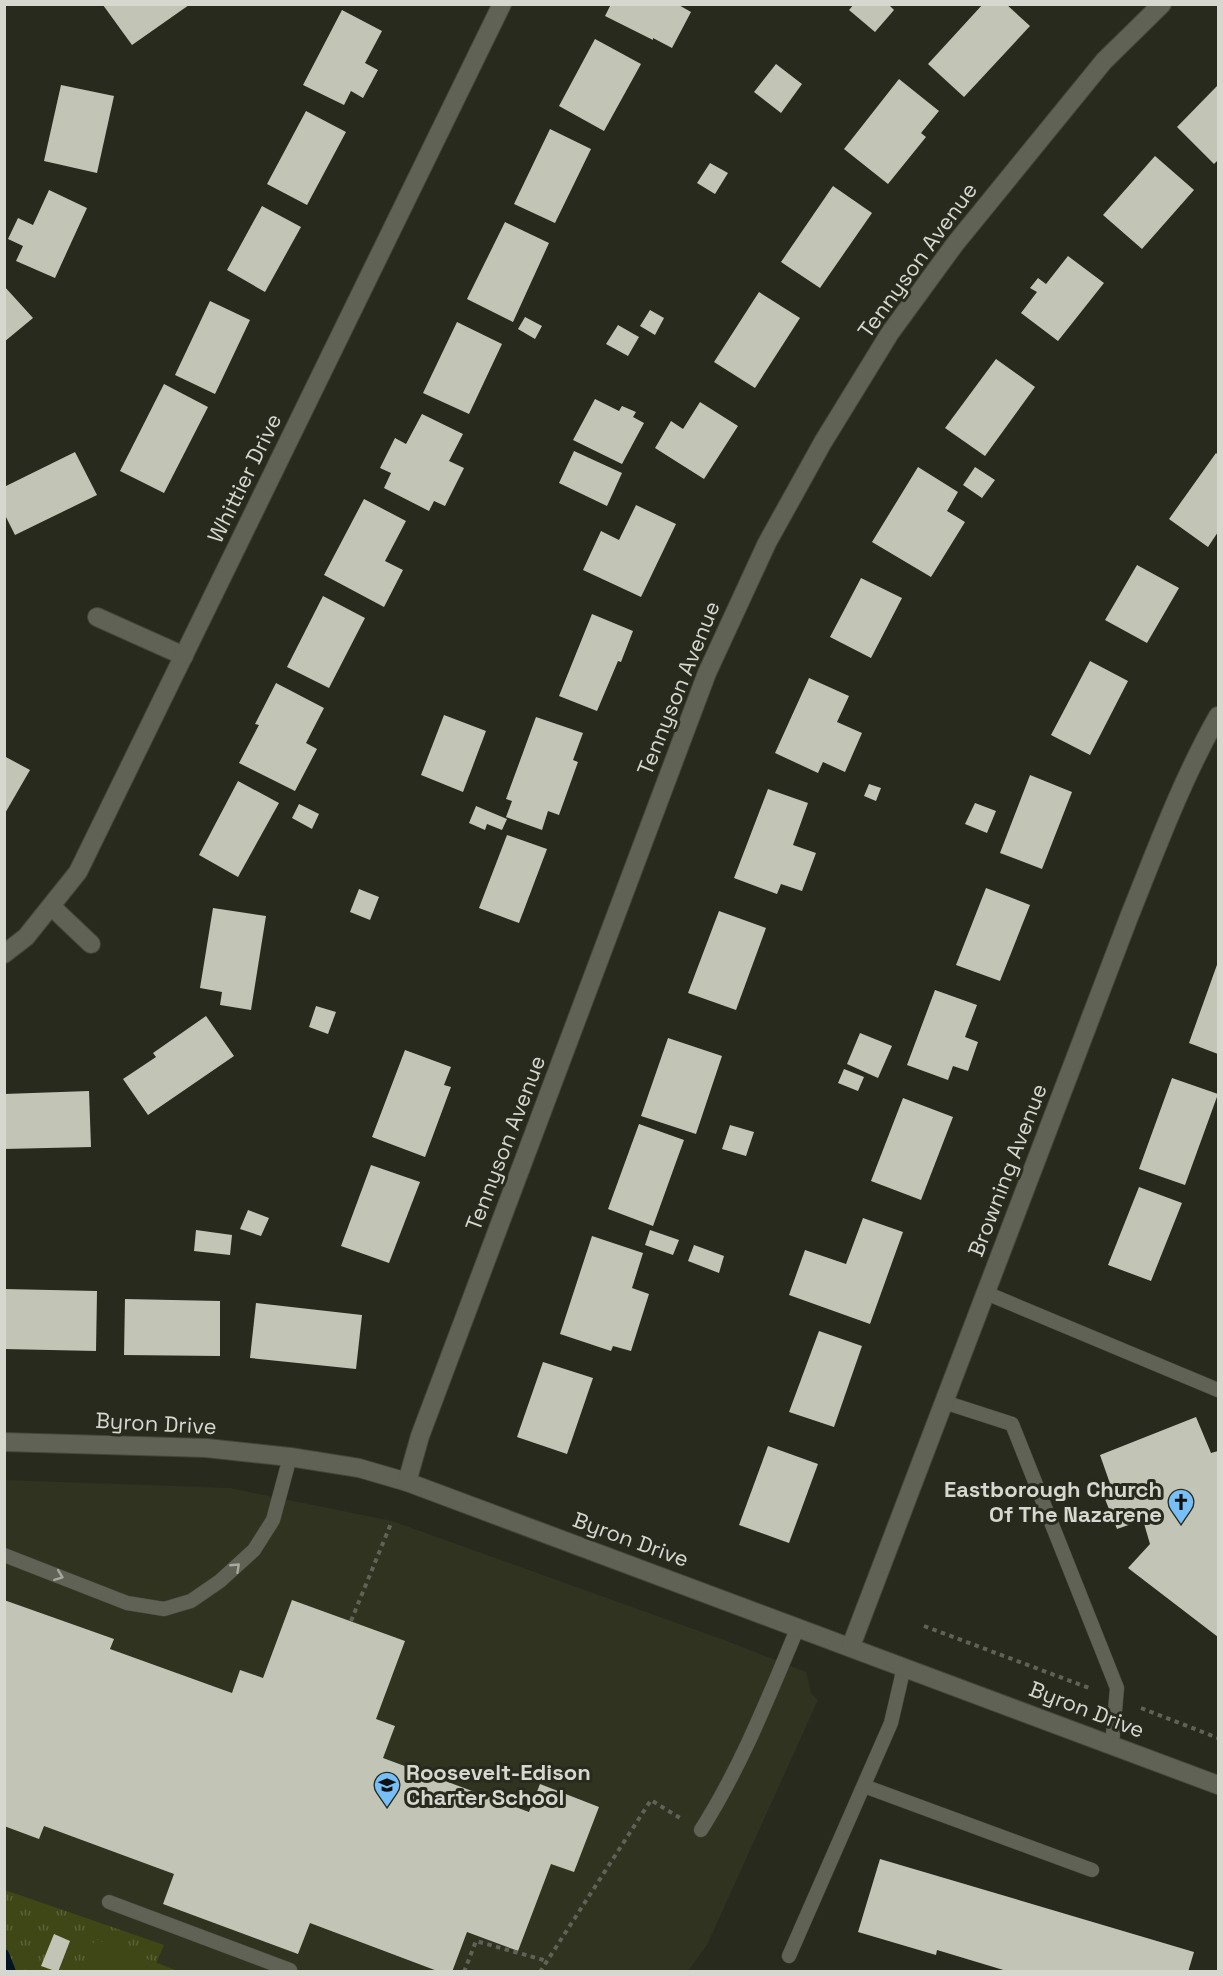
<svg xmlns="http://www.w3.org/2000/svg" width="1223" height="1976" font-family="'Space Grotesk',sans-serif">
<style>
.built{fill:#303320}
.park{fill:url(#park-tufts)}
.pitch{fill:#404716}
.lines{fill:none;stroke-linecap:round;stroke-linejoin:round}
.stream{stroke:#031422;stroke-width:10}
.building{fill:#c2c5b5}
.lane-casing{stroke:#44463b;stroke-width:15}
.street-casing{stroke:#44463b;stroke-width:20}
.path{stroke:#606257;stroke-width:4;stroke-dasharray:4.5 4.5;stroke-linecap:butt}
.lane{stroke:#5f6254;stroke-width:14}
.street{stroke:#5f6254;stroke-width:18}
.oneway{stroke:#a6a99e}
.labels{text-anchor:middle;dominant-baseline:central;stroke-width:6;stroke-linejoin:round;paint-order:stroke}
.street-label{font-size:22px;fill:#d6d8d0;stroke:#282a1e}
.poi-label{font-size:22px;font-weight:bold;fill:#d6d8d0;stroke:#282a1e;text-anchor:end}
</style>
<defs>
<pattern id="park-tufts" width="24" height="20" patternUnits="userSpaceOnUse" patternTransform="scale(1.5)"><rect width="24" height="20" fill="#404716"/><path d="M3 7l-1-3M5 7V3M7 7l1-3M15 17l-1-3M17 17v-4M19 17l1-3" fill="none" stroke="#5b6137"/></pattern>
</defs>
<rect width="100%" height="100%" fill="#282a1e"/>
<polygon class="built" points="5,1480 230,1488 392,1521 724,1640 806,1672 811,1693 818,1700 707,1945 688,1971 48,1971 5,1916"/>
<polygon class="park" points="5,1890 164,1945 153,1971 5,1972"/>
<polygon class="pitch" points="95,1939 178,1971 82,1971"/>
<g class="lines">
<polyline class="stream" points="4,1954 11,1972"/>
</g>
<g class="building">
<polygon points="611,4 677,4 691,12 672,48 653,38 653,40 605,16"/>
<polygon points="854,4 888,4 894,10 875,32 849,10"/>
<polygon points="983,4 1006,4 1030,26 964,97 928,64"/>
<polygon points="103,5 189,5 132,45"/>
<polygon points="342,10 382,31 365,63 378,70 363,98 351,91 344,105 303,85"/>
<polygon points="595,39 641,64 604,131 559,106"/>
<polygon points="776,64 802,84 781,113 754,92"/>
<polygon points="899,79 939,111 921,133 926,137 888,184 844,149"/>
<polygon points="61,85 114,96 97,173 44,161"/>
<polygon points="1218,85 1218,160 1214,164 1177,127"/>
<polygon points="306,111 346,132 307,205 267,184"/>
<polygon points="550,129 591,149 555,223 514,204"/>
<polygon points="1155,156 1194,190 1142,249 1103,215"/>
<polygon points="710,163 728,173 715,194 697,183"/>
<polygon points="833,186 872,213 820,288 781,262"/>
<polygon points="49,190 87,208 55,278 16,261 23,246 8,239 18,218 33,225"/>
<polygon points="262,206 301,227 265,292 227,270"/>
<polygon points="505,222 549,243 513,322 467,299"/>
<polygon points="1068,256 1104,283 1058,341 1021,313 1037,292 1030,288 1038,278 1046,284"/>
<polygon points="4,286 33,318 4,342"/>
<polygon points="759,292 800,318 755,388 714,362"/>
<polygon points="210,301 250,320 215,394 175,375"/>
<polygon points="650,310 664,318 655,335 640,326"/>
<polygon points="525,317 542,326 535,339 518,329"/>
<polygon points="457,322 502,344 469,414 423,393"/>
<polygon points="618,325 639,337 628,356 606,344"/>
<polygon points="996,359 1035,387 985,456 945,428"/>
<polygon points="164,384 208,407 164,493 120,471"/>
<polygon points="595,399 619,411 622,406 636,412 633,417 644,423 622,464 573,440"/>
<polygon points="700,402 738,426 704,479 655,448 671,421 683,429"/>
<polygon points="422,414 463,434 449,461 464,468 445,506 434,501 429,511 384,488 391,473 380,468 395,438 406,444"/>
<polygon points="574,451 622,473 607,506 559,483"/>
<polygon points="75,452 97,495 15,535 4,513 4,487"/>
<polygon points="1216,453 1218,455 1218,532 1208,547 1169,519"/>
<polygon points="918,467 958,492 947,511 965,522 931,577 872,542"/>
<polygon points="975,467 995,480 982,498 963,485"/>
<polygon points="364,499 406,521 385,561 403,570 384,607 324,575"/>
<polygon points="636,505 676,524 641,597 583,570 601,531 619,540"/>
<polygon points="1137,565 1179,588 1147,643 1105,620"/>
<polygon points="861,578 902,598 871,658 830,637"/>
<polygon points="323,596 365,618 329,688 287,667"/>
<polygon points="592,614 633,631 621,662 618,661 597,711 559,696"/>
<polygon points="1090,661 1128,681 1090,755 1051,735"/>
<polygon points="809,678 849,696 837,722 862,733 845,772 823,762 818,773 775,753"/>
<polygon points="276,683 324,708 306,743 317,749 295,791 239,763 259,725 255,724"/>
<polygon points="444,715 486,731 463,792 421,775"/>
<polygon points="536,717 583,733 573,760 578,762 559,815 548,811 542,830 506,817 512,801 506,799"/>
<polygon points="4,756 30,770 4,815"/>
<polygon points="1030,775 1072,792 1042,869 1000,853"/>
<polygon points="238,781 279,803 238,877 199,855"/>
<polygon points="869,784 881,788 876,801 864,796"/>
<polygon points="768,789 808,803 793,845 816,853 802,891 781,884 777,894 734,878"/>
<polygon points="975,803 996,811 987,833 965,824"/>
<polygon points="299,804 319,814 312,829 292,818"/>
<polygon points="476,806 507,819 502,830 487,824 485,830 469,823"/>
<polygon points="507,835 547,849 519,923 479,908"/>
<polygon points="986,888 1030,905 1000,981 956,965"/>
<polygon points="359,889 379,897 370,920 350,912"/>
<polygon points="213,908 266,916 251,1010 220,1005 222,992 200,988"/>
<polygon points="719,911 766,928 736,1010 688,993"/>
<polygon points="1218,962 1218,1054 1189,1043"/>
<polygon points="935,990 977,1005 965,1037 978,1042 968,1071 953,1066 948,1080 907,1065"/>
<polygon points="316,1006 336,1012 328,1034 309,1027"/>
<polygon points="206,1016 234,1056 148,1115 123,1079 156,1057 153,1053"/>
<polygon points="860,1033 892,1046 878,1078 847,1064"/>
<polygon points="668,1038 722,1056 696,1134 641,1116"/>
<polygon points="405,1050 451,1067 444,1085 451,1087 425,1157 372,1137"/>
<polygon points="844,1069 864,1077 858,1091 838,1083"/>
<polygon points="1172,1078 1218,1094 1185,1185 1139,1169"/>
<polygon points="89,1091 91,1147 4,1149 4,1094"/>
<polygon points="903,1098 953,1117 921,1200 871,1181"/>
<polygon points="639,1124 684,1140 653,1226 608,1209"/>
<polygon points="730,1125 754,1132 746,1156 722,1149"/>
<polygon points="371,1165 420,1182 389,1263 341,1246"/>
<polygon points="1139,1187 1182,1203 1151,1281 1108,1265"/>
<polygon points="248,1210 269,1218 261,1236 240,1229"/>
<polygon points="863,1218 903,1232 870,1324 789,1295 805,1250 846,1264"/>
<polygon points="196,1230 232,1235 230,1255 194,1251"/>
<polygon points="650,1230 679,1240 673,1255 645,1245"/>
<polygon points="592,1236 643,1253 632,1288 649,1294 631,1351 613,1346 611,1351 560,1334"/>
<polygon points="694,1245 724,1256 719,1273 688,1261"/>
<polygon points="4,1289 97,1291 96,1351 4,1349"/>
<polygon points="125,1299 220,1301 220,1356 124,1355"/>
<polygon points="256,1303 362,1315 356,1369 250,1358"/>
<polygon points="819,1331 862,1346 834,1427 789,1412"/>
<polygon points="543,1362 593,1378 567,1454 517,1437"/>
<polygon points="1196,1417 1211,1453 1218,1451 1218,1637 1128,1568 1150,1544 1143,1520 1117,1529 1105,1499 1114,1495 1100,1455"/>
<polygon points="768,1446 818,1464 789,1543 739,1525"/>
<polygon points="4,1600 114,1639 110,1649 232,1693 240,1670 263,1678 292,1600 405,1641 376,1719 395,1726 383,1758 529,1812 540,1784 599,1807 574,1872 551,1864 518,1951 467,1932 452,1972 440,1972 310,1923 298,1954 163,1904 174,1874 44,1826 39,1839 4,1826"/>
<polygon points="880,1859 1194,1952 1188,1972 1010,1972 937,1950 936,1955 858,1932"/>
<polygon points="54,1934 70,1941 58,1972 41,1966"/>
</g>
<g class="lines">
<g class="lane-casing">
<g id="lane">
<polyline points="986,1293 1218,1390"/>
<polyline points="944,1402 1012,1424 1117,1688 1112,1745"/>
<polyline points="4,1555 127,1603 164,1609 191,1601 220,1581 254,1550 273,1520 290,1457"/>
<polyline points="864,1786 1092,1870"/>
<path d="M701,1830C742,1765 768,1698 798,1627"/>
<polyline points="109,1902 290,1970"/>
<polyline points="789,1956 891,1723 904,1667"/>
</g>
</g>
<g class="street-casing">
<g id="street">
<polyline points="97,617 184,656"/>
<polyline points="52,907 91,944"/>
<polyline points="4,954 26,937 78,872 502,4"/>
<polyline points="4,1442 206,1448 290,1457 359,1468 407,1482 1218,1785"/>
<polyline points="407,1482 420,1436 707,673 767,543 823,442 890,333 955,244 1104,61 1162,4"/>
<path d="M851,1646L1129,917C1156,850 1182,779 1218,716"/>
</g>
</g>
<g class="path">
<polyline points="351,1621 392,1521"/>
<polyline points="924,1626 1089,1688"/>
<polyline points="1141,1708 1218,1738"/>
<polyline points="464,1972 476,1941 547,1961"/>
<polyline points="540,1972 651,1800 680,1818"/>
</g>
<use href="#lane" class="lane"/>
<use href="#street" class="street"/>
</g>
<defs><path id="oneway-chevron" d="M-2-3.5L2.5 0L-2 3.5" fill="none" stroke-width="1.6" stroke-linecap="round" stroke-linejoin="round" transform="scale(1.5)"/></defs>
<g class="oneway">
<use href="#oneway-chevron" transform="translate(236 1567) rotate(-43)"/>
<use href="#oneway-chevron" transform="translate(59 1576) rotate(21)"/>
</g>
<defs>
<g id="church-pin" transform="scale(1.35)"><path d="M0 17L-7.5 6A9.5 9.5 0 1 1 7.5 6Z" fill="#76c0f7" stroke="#282a1e"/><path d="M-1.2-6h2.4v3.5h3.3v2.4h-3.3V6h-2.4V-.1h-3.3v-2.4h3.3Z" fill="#111"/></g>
<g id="school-pin" transform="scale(1.35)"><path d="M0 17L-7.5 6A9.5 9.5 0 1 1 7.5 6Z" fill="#76c0f7" stroke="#282a1e"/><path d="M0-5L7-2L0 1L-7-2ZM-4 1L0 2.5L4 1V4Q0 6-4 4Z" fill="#111"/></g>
</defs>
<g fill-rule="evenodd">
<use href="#church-pin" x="1181" y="1502"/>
<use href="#school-pin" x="387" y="1785"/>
</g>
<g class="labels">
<g class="street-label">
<text transform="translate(917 260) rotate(-54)">Tennyson Avenue</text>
<text transform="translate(244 478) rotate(-64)">Whittier Drive</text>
<text transform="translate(678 688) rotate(-68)">Tennyson Avenue</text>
<text transform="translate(505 1143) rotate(-69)">Tennyson Avenue</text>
<text transform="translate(1007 1170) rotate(-69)">Browning Avenue</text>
<text transform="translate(156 1423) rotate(3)">Byron Drive</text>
<text transform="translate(631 1539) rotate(20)">Byron Drive</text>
<text transform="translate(1087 1709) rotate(21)">Byron Drive</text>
</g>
<g class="poi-label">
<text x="1162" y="1489">Eastborough Church<tspan x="1162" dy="25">Of The Nazarene</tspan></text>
<text x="406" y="1772" text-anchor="start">Roosevelt-Edison<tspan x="406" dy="25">Charter School</tspan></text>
</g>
</g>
<rect width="1223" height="1976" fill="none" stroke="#d6d8d0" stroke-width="12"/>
</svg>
